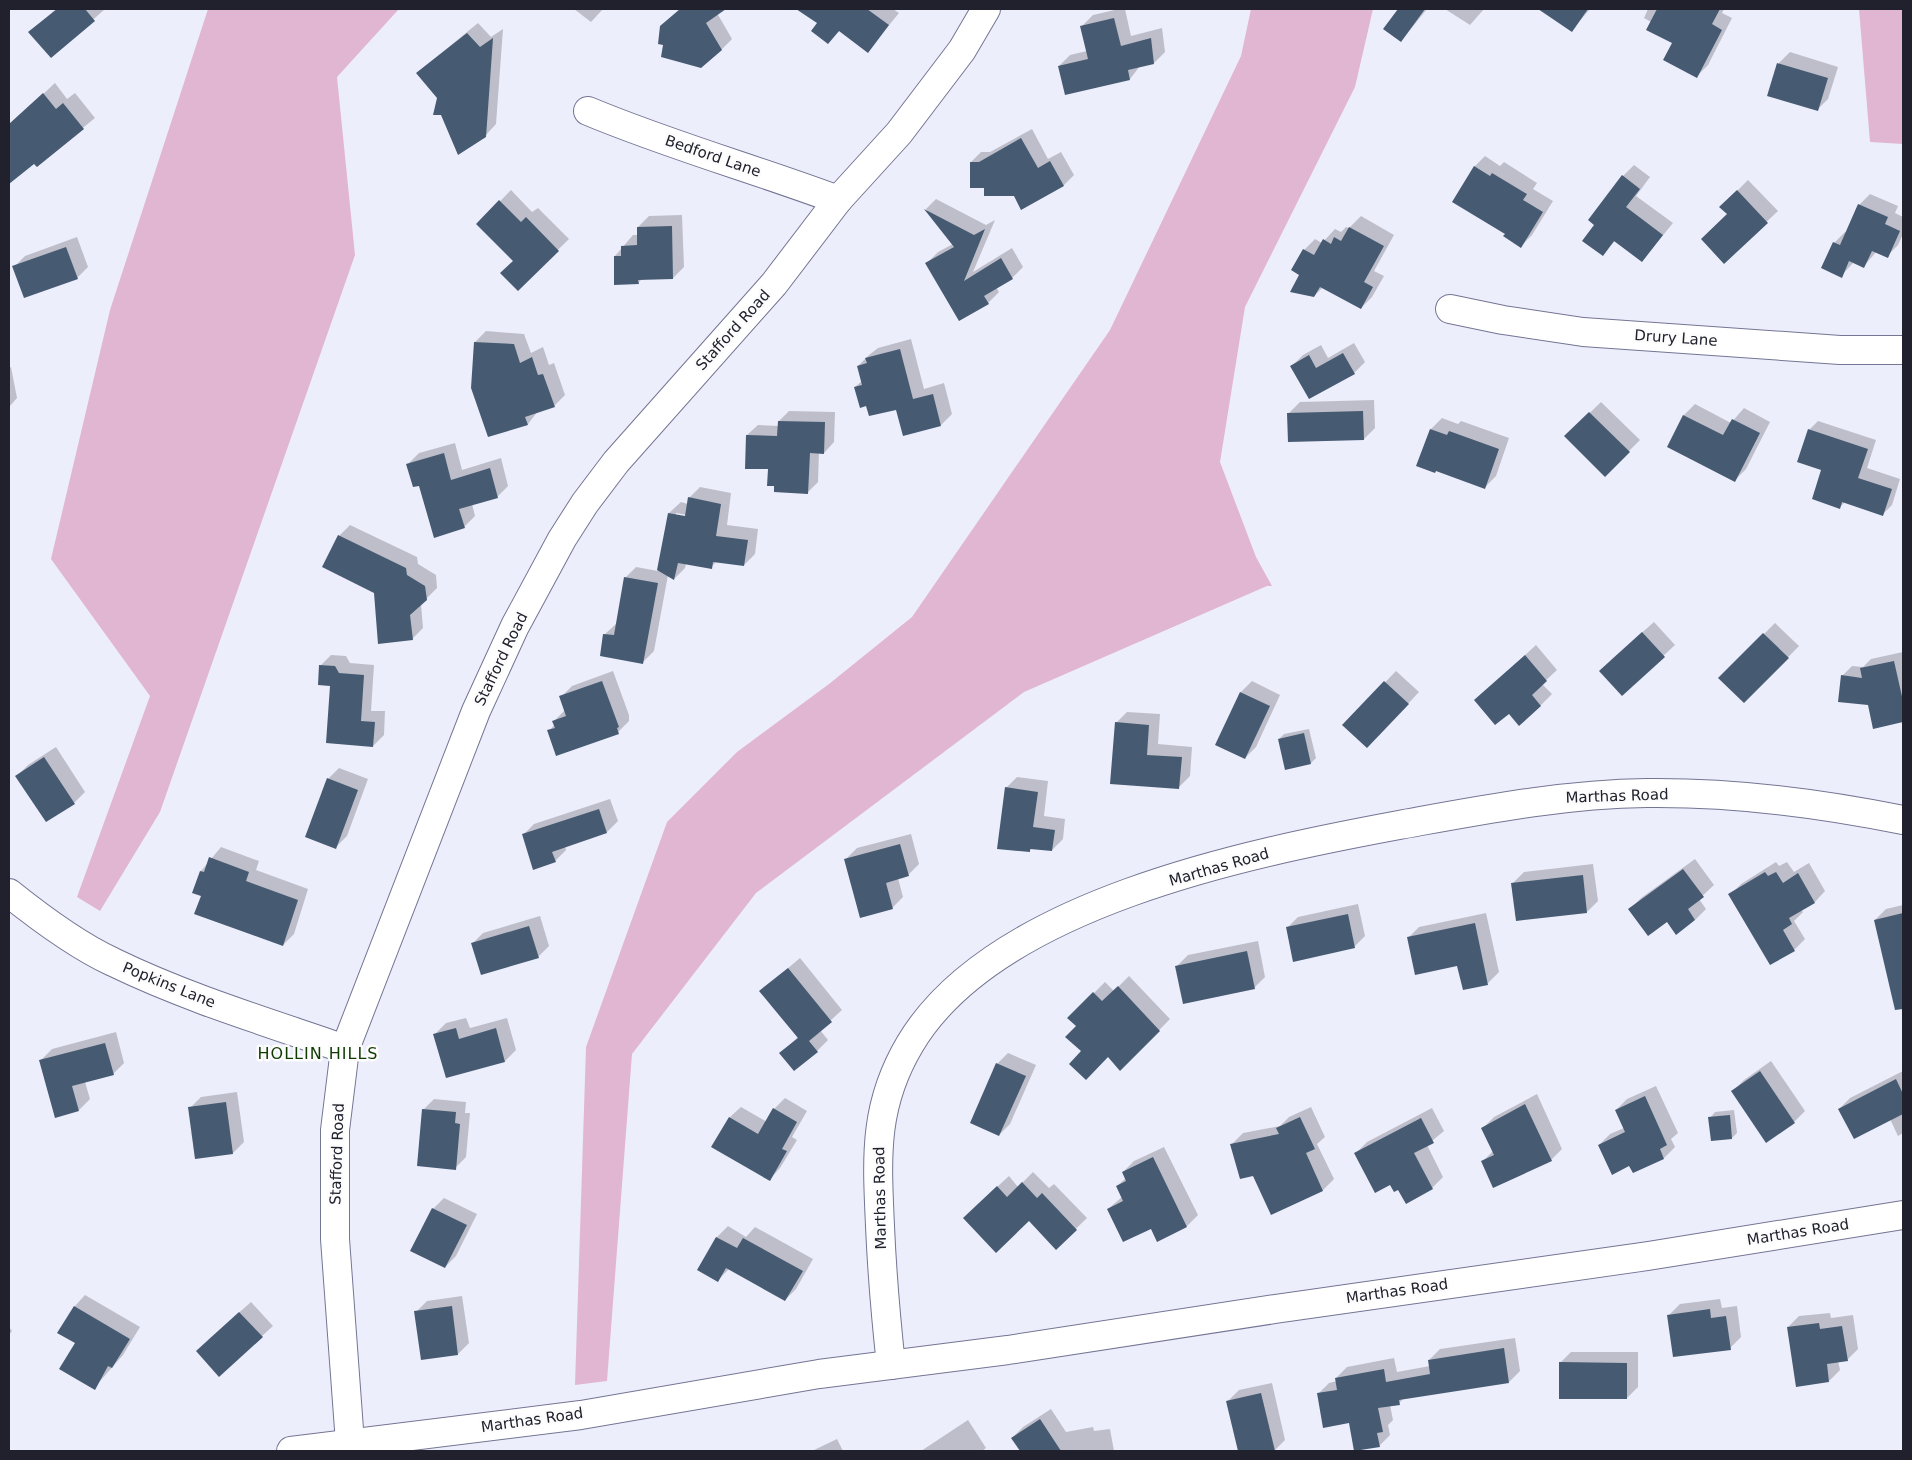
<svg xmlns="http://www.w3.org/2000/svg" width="1912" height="1460" font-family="'DejaVu Sans',sans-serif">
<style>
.green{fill:#e1b6d3}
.shadow{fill:#0003;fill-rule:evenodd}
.building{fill:#465a72}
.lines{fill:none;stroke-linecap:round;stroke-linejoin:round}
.minor-casing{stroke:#737593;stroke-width:30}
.minor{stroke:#fff;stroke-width:28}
.labels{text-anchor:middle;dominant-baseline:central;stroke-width:5;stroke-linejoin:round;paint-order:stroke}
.street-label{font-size:15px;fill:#20212d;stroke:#fcfcfc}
.neighbourhood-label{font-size:16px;letter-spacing:1px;fill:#0d3b00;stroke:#fcfcfc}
</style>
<rect width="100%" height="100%" fill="#edeefc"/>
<g class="green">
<polygon points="208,9 399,9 337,77 355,255 160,812 100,911 77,897 150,696 51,559 110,310"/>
<polygon points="1251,9 1373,9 1355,87 1245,307 1220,462 1256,557 1272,586 1267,586 1024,692 756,893 632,1054 607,1381 575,1385 586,1047 667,822 737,752 829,684 912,617 1110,330 1241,56"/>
<polygon points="1859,9 1903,9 1903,144 1870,142"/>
</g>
<g class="shadow">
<polygon points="56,9 105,9 51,57 30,32"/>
<polygon points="574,9 603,9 591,22"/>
<polygon points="682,9 723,9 717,13 732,39 721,50 664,44 661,26"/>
<polygon points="814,9 893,9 899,13 868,51 840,30 828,43 818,23 808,16"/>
<polygon points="1119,9 1125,9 1131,36 1162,28 1165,52 1154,63 1140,66 1130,79 1059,66 1070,55 1087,51 1082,26 1093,15"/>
<polygon points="1400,9 1427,9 1401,41 1385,29"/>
<polygon points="1445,9 1484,9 1470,25"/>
<polygon points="1540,9 1590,9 1571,31"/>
<polygon points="1648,9 1724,9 1722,13 1732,18 1708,65 1697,76 1674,42 1651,22 1644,18"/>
<polygon points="478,23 491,37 503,29 496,124 485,136 439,97 417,73"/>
<polygon points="1790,52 1838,67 1828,99 1817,110 1769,95 1779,63"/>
<polygon points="55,83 67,99 75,93 95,118 37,165 35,162 17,176 9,174 9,126"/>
<polygon points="1032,129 1048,159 1061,152 1074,175 1064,185 1022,208 1014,194 985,187 971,162 981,152 990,152"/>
<polygon points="1485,156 1500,166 1504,162 1537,183 1533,189 1553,201 1532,235 1521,246 1506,233 1474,167"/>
<polygon points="1634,165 1650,177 1636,196 1673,223 1642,261 1615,241 1603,254 1595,225 1623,176"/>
<polygon points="1748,180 1778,211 1724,262 1732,196"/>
<polygon points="511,190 532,212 538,208 569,239 518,289 515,261 478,224"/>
<polygon points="1870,194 1898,206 1895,213 1903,217 1903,234 1898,245 1887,256 1877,251 1864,266 1854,262 1841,276 1834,243 1845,232 1847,233 1859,205"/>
<polygon points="936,199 986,225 995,220 973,272 1012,248 1023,267 1012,278 996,287 999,292 988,303 927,263 938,252 953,244 926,209"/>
<polygon points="682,215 684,267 673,278 642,279 638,283 615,256 633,235 638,235 638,227 649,216"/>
<polygon points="1361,216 1394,235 1374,271 1384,276 1372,297 1361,308 1323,287 1314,296 1300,274 1304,250 1315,239 1322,243 1335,229 1341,232 1346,227 1349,228"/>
<polygon points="77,237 88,267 77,278 14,267 25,256"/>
<polygon points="486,331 524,334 531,353 543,347 549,365 554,363 565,395 554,406 538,411 528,424 488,436 475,342"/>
<polygon points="911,339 924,389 944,383 952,414 941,425 897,408 867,405 855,387 862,381 858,366 869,355 878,348"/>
<polygon points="1354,343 1365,362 1354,373 1292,366 1303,355 1321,345 1328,358"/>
<polygon points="11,367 17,398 9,407 9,368"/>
<polygon points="1374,400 1375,428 1364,439 1289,413 1300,402"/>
<polygon points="1601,402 1640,440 1605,475 1566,436"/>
<polygon points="1695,404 1731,423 1744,408 1770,422 1746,469 1735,480 1668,446 1684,415"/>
<polygon points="789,411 835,412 834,442 824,453 819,452 818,482 808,492 776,485 769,468 747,435 758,425 779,426 779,421"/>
<polygon points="1442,418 1458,424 1461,421 1509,438 1496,476 1485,487 1437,470 1418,466 1431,429"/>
<polygon points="1818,421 1876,440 1867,468 1900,479 1892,505 1883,514 1845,502 1840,507 1823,469 1809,430"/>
<polygon points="455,443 462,470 501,458 508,486 497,497 472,504 475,516 464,527 408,464 419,453"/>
<path d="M700,487L731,493L727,525L758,529L755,554L744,565L717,561L711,567L686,563L685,568L674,579L668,575L654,651L643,662L601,655L605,634L617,623L625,578L636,567L658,571L669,513L681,502L688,504L689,498ZM676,513L692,516L691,518L676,515Z"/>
<polygon points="350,525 417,557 418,564 436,575 437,588 421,604 423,628 412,639 375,592 339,536"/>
<polygon points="1654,622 1675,645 1622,694 1611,660"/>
<polygon points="1775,623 1799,646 1744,702 1720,678"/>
<polygon points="1536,645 1557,670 1542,684 1552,694 1541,705 1519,724 1509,712 1476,700"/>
<polygon points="1903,652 1903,720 1874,727 1869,704 1842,676 1852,666 1863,667 1871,659"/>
<polygon points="331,655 346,656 350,663 374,665 371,711 385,711 384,735 373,746 320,666"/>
<polygon points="613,671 629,715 629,721 618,732 549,731 555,724 554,721 565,710 561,697 572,686"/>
<polygon points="1396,671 1419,692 1378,736 1344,725"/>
<polygon points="1252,681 1280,695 1256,747 1245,758 1216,744 1241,692"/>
<polygon points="1127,712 1160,714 1158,744 1192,747 1190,776 1179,787 1111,782 1116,723"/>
<polygon points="1309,729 1316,758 1311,763 1279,739 1284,734"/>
<polygon points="56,747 85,792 74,803 17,776 28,765"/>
<polygon points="339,768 368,779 347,836 336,847 328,779"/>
<polygon points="1017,777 1048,781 1044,816 1065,819 1063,839 1052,850 1033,848 1029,851 1006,788"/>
<polygon points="610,799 618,821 607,832 565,846 566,850 555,861 523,835 534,824"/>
<polygon points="911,834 919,864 908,875 898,878 903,897 892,908 846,859 857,848"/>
<polygon points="221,847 259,861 256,870 308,889 294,934 283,945 203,896 201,871"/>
<polygon points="1695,859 1714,885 1699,899 1706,909 1695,920 1667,920 1630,909 1641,898"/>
<polygon points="1776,862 1779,866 1787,862 1794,872 1809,863 1825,891 1815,902 1801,910 1803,912 1794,921 1805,939 1794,950 1730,895 1741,884"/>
<polygon points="1593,864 1598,901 1587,912 1513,883 1524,872"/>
<polygon points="1358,904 1365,936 1354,947 1287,928 1298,917"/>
<polygon points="1903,905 1903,971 1888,975 1875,920 1886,909"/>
<polygon points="1486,913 1499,972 1488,983 1458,964 1408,938 1419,927"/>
<polygon points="540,916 549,946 538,957 472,944 483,933"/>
<polygon points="1258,941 1265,977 1254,988 1177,966 1188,955"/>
<polygon points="800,958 842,1010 820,1030 828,1040 817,1051 781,1053 798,1037 761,991"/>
<polygon points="1129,976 1170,1019 1121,1069 1069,1018 1105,982 1114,991"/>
<polygon points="466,1018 470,1028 507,1018 516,1050 505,1061 447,1077 435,1034 446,1023"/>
<polygon points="116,1032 124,1063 113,1074 85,1082 90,1099 79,1110 41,1060 52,1049"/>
<polygon points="1008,1053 1036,1065 1010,1124 999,1135 997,1064"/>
<polygon points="1771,1061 1805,1111 1794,1122 1733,1091 1744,1080"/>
<polygon points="1903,1071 1903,1133 1898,1136 1890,1119 1839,1109 1850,1098"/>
<polygon points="1656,1086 1678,1133 1671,1139 1675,1147 1664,1158 1633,1172 1630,1165 1599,1145 1610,1134 1624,1128 1616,1110 1627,1099"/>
<polygon points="237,1092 244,1142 233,1153 190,1108 201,1097"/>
<polygon points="1537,1094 1562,1149 1551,1160 1483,1161 1493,1151 1483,1128 1494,1117"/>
<polygon points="785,1098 807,1111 792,1137 797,1140 780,1168 770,1179 730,1117 741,1107 767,1122 774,1109"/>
<polygon points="434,1099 466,1102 465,1113 470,1113 466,1157 455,1168 423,1110"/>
<polygon points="1311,1107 1325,1137 1317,1144 1334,1179 1323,1190 1271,1214 1253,1175 1232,1144 1243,1133 1280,1126 1289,1117"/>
<polygon points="1432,1108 1444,1131 1427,1145 1443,1177 1432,1188 1390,1183 1356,1153 1367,1142"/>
<polygon points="1734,1110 1737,1133 1732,1138 1710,1118 1715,1112"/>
<polygon points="1164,1147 1198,1215 1187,1226 1158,1240 1151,1227 1108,1209 1122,1197 1117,1186 1126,1178 1123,1172 1134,1161"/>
<polygon points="1033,1172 1049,1188 1054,1184 1087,1218 1056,1248 1029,1220 975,1207 1009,1176 1018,1187"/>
<polygon points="444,1198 477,1214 456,1256 445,1267 433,1209"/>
<polygon points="728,1226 746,1237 755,1227 813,1259 796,1289 785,1300 729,1269 718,1280 699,1270 717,1237"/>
<polygon points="85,1295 140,1327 123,1355 94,1388 76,1343 75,1306"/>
<polygon points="462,1296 469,1343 458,1354 416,1312 427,1301"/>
<polygon points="1720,1299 1722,1308 1737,1306 1741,1337 1730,1348 1669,1315 1680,1304"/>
<polygon points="251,1302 273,1326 262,1336 208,1340"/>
<polygon points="1830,1313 1831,1318 1853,1315 1858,1349 1847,1360 1838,1361 1840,1370 1829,1381 1788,1327 1799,1316"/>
<polygon points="9,1327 12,1331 9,1335"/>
<polygon points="1515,1338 1520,1371 1509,1382 1405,1397 1399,1403 1390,1405 1393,1420 1388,1425 1390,1435 1379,1446 1318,1394 1329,1383 1337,1381 1336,1378 1347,1367 1394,1358 1397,1372 1430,1366 1429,1360 1440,1349"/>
<polygon points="1571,1352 1638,1352 1638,1387 1627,1398 1560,1363"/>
<polygon points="1272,1383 1285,1440 1274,1451 1239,1451 1228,1401 1239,1390"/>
<polygon points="1051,1409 1066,1432 1093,1427 1094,1431 1110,1429 1114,1451 1022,1451 1012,1438 1023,1427"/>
<polygon points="968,1420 986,1448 982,1451 921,1451"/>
<polygon points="837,1439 843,1451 812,1451"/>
</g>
<g class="building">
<polygon points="57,9 85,9 95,21 51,58 28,32"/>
<polygon points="680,9 726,9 706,23 722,50 701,68 661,57 663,45 658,44 660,26"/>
<polygon points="796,9 867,9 889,25 868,53 839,31 828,44 811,31 817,23"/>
<polygon points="1398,9 1425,9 1401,42 1383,29"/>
<polygon points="1538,9 1588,9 1572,32"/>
<polygon points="1657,9 1720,9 1712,24 1722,30 1697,78 1663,60 1672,43 1646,30"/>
<polygon points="1114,18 1121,46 1151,38 1154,64 1128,70 1130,80 1065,95 1058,66 1088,59 1080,26"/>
<polygon points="467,33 480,47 493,38 486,137 458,155 441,115 433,115 437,98 416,73"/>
<polygon points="1777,63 1828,78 1818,111 1767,96"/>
<polygon points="43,93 56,109 63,103 84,129 37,167 34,164 9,184 9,124"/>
<polygon points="1021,138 1038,168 1050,161 1064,186 1021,210 1014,196 984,196 984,188 970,188 970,162 979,162"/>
<polygon points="1474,166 1490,176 1492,173 1527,194 1523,200 1543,212 1521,248 1503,236 1505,234 1452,202"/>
<polygon points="1622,175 1640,189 1626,207 1663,235 1642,262 1614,241 1603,256 1582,241 1594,225 1588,220"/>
<polygon points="1737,190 1768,223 1724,264 1701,239 1727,214 1719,207"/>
<polygon points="499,200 521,222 526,217 559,251 518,291 500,273 513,261 476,224"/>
<polygon points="1858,204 1888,217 1885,224 1900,231 1888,258 1872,251 1864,268 1849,261 1842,278 1821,268 1833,242 1840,245"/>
<polygon points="924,209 974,235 985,229 964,281 1001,258 1013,279 984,296 989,304 959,321 925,263 954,247"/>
<polygon points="672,226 673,279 638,280 639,284 614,285 614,256 621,256 621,246 637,245 637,227"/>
<polygon points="1349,227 1384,246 1364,282 1373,287 1361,309 1320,287 1314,297 1290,292 1299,275 1291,270 1303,249 1314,255 1323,239 1331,244 1334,237 1341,241"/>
<polygon points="66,247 78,279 24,298 12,266"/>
<polygon points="474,342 514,344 520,363 532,357 538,375 543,374 555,407 525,417 528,425 488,437 471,388"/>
<polygon points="900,349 913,399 933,394 941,426 903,436 896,410 869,416 866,406 860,408 854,387 862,385 857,366 867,363 865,358"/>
<polygon points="1343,353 1355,374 1309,399 1290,366 1309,355 1316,368"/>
<polygon points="1363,411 1364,440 1288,442 1287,413"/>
<polygon points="1589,412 1630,452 1605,477 1564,436"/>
<polygon points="1683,415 1723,435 1732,419 1760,433 1735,482 1667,447"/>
<polygon points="778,421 825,422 824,454 810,453 808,494 774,492 774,486 767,486 768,469 745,469 746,435 777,436"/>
<polygon points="1430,429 1447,435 1449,431 1499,449 1485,489 1436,471 1435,473 1416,466"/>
<polygon points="1808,429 1868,449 1858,478 1892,489 1883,516 1842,502 1840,509 1812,499 1821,470 1797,462"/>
<polygon points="444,453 451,480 490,468 498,498 459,509 465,528 434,538 419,486 413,487 406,464"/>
<polygon points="688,497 721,504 716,536 748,540 744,566 713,562 712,569 678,563 674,580 657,570 668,513 685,516"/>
<polygon points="338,535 406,568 407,575 425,586 427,600 410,615 413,640 378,644 374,593 322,567"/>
<polygon points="624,577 658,583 643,664 600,656 603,634 614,635"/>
<polygon points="1642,632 1665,657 1622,696 1599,671"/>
<polygon points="1763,633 1789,658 1744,703 1718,678"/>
<polygon points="1525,655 1547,681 1532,695 1541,706 1519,726 1509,714 1495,725 1474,700"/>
<polygon points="1894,661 1903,701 1903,722 1873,729 1868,705 1838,702 1841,675 1862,678 1860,668"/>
<polygon points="319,665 335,666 339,673 364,675 361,721 375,722 373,747 326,743 330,686 318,685"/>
<polygon points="602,681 619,727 617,728 619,734 556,756 547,730 555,728 552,721 566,716 559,696"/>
<polygon points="1384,681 1409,704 1367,748 1342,725"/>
<polygon points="1240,692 1270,706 1245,759 1215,745"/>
<polygon points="1115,722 1149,725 1147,755 1182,757 1179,789 1110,784"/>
<polygon points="1304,733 1311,764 1285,770 1278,739"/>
<polygon points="44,757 75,804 46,822 15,776"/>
<polygon points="327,778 358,790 336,849 305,837"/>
<polygon points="1005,787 1038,792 1033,827 1055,830 1052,851 1030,849 1030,852 997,849"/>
<polygon points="599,809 607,833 552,852 556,862 533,870 522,834"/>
<polygon points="900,844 909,876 886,883 893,909 860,918 844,859"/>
<polygon points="209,857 249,872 246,881 298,900 283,946 194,914 201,896 192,893 200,871 204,872"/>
<polygon points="1683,869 1704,897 1688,909 1695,920 1676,935 1667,922 1648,936 1628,909"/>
<polygon points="1765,872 1768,876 1776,872 1783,883 1798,873 1815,903 1789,918 1792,924 1783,930 1795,951 1770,965 1728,894"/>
<polygon points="1583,875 1587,913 1516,921 1511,883"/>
<polygon points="1903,913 1903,1009 1895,1010 1874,920"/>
<polygon points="1348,914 1355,948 1293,962 1286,927"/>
<polygon points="1475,923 1488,985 1463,990 1457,966 1415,975 1407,937"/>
<polygon points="529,926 539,958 481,975 471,943"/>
<polygon points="1247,951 1255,989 1183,1004 1175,966"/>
<polygon points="788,968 832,1022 809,1041 818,1052 794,1071 779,1053 798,1038 759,991"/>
<polygon points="1118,986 1160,1031 1120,1071 1108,1057 1086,1080 1069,1064 1081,1051 1065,1037 1076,1026 1067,1018 1093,992 1102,1001"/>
<polygon points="456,1028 459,1039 496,1028 505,1062 446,1078 433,1034"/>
<polygon points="105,1043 114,1075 72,1086 79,1111 55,1118 39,1060"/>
<polygon points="996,1063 1026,1076 999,1136 970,1123"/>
<polygon points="1760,1071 1795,1123 1766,1143 1731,1091"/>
<polygon points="1896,1079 1903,1094 1903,1114 1854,1139 1838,1109"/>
<polygon points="1645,1096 1667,1145 1660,1149 1664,1159 1633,1173 1629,1166 1612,1175 1598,1145 1625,1132 1615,1110"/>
<polygon points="226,1102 233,1154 195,1159 188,1107"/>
<polygon points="1525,1104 1552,1161 1493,1188 1481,1161 1494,1155 1481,1128"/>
<polygon points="773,1108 797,1122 782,1149 787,1151 770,1181 711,1147 729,1117 758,1134"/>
<polygon points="422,1109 456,1112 455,1123 460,1124 456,1170 417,1166"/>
<polygon points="1730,1115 1732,1139 1711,1141 1708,1117"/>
<polygon points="1300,1117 1315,1149 1306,1153 1323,1191 1271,1215 1253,1176 1240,1179 1230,1144 1279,1134 1276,1128"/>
<polygon points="1421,1118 1434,1143 1414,1153 1433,1189 1406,1204 1398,1190 1394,1192 1390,1185 1375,1193 1354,1153"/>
<polygon points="1153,1157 1187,1227 1157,1242 1151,1229 1123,1242 1107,1209 1123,1201 1116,1186 1126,1181 1122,1172"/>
<polygon points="1022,1182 1037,1198 1042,1193 1077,1230 1056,1250 1029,1221 996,1253 963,1218 997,1186 1007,1197"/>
<polygon points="432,1208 467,1225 445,1268 410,1251"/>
<polygon points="716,1237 737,1248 743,1238 803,1271 785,1301 726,1268 718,1282 697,1270"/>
<polygon points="74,1306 130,1339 112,1368 108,1366 95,1390 59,1369 75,1343 57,1333"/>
<polygon points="452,1306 458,1355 421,1360 414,1311"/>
<polygon points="1710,1309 1711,1318 1726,1316 1731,1350 1673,1357 1667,1315"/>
<polygon points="239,1312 263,1337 219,1377 196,1351"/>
<polygon points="1819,1323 1820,1329 1842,1326 1848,1361 1827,1364 1829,1382 1796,1387 1787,1327"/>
<polygon points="1504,1348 1509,1383 1399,1400 1400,1405 1378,1408 1383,1432 1377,1433 1380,1447 1354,1451 1349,1423 1323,1428 1317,1393 1337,1390 1335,1378 1384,1369 1386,1382 1430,1374 1428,1360"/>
<polygon points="1559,1362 1627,1363 1627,1399 1559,1399"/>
<polygon points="1261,1393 1275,1451 1238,1451 1226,1401"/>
<polygon points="1040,1419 1061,1451 1020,1451 1011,1438"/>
</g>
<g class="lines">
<g class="minor-casing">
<g id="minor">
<path d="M588,111C669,145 755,169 838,200"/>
<polyline points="1450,309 1503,320 1583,332 1840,350 1903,350"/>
<path d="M9,893C39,917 78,946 113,962C187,998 267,1022 345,1049"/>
<path d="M891,1365C886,1319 882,1273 880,1226C877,1158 873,1106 910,1044C993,904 1249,853 1399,825C1482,810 1563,794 1647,793C1733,792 1819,803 1903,820"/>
<polyline points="350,1443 335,1239 335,1130 345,1049 476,711 515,626 562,539 585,503 616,462 774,284 838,200 899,133 962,50 986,9"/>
<polyline points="291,1451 581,1415 819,1374 1008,1350 1275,1309 1648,1256 1903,1215"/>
</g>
</g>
<use href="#minor" class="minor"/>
</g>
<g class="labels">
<g class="street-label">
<text transform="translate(713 156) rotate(19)">Bedford Lane</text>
<text transform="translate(733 330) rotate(-48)">Stafford Road</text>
<text transform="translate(1676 338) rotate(4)">Drury Lane</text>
<text transform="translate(501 659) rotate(-64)">Stafford Road</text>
<text transform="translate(1617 796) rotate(-2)">Marthas Road</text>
<text transform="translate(1219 867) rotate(-16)">Marthas Road</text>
<text transform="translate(169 985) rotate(22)">Popkins Lane</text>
<text transform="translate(337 1154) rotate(-88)">Stafford Road</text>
<text transform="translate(880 1198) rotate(-91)">Marthas Road</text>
<text transform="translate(1798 1232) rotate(-9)">Marthas Road</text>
<text transform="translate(1397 1291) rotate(-8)">Marthas Road</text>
<text transform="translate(532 1420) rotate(-8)">Marthas Road</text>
</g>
<g class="neighbourhood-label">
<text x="318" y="1053">HOLLIN HILLS</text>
</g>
</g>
<rect width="1912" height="1460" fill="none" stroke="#20212d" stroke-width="20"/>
</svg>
